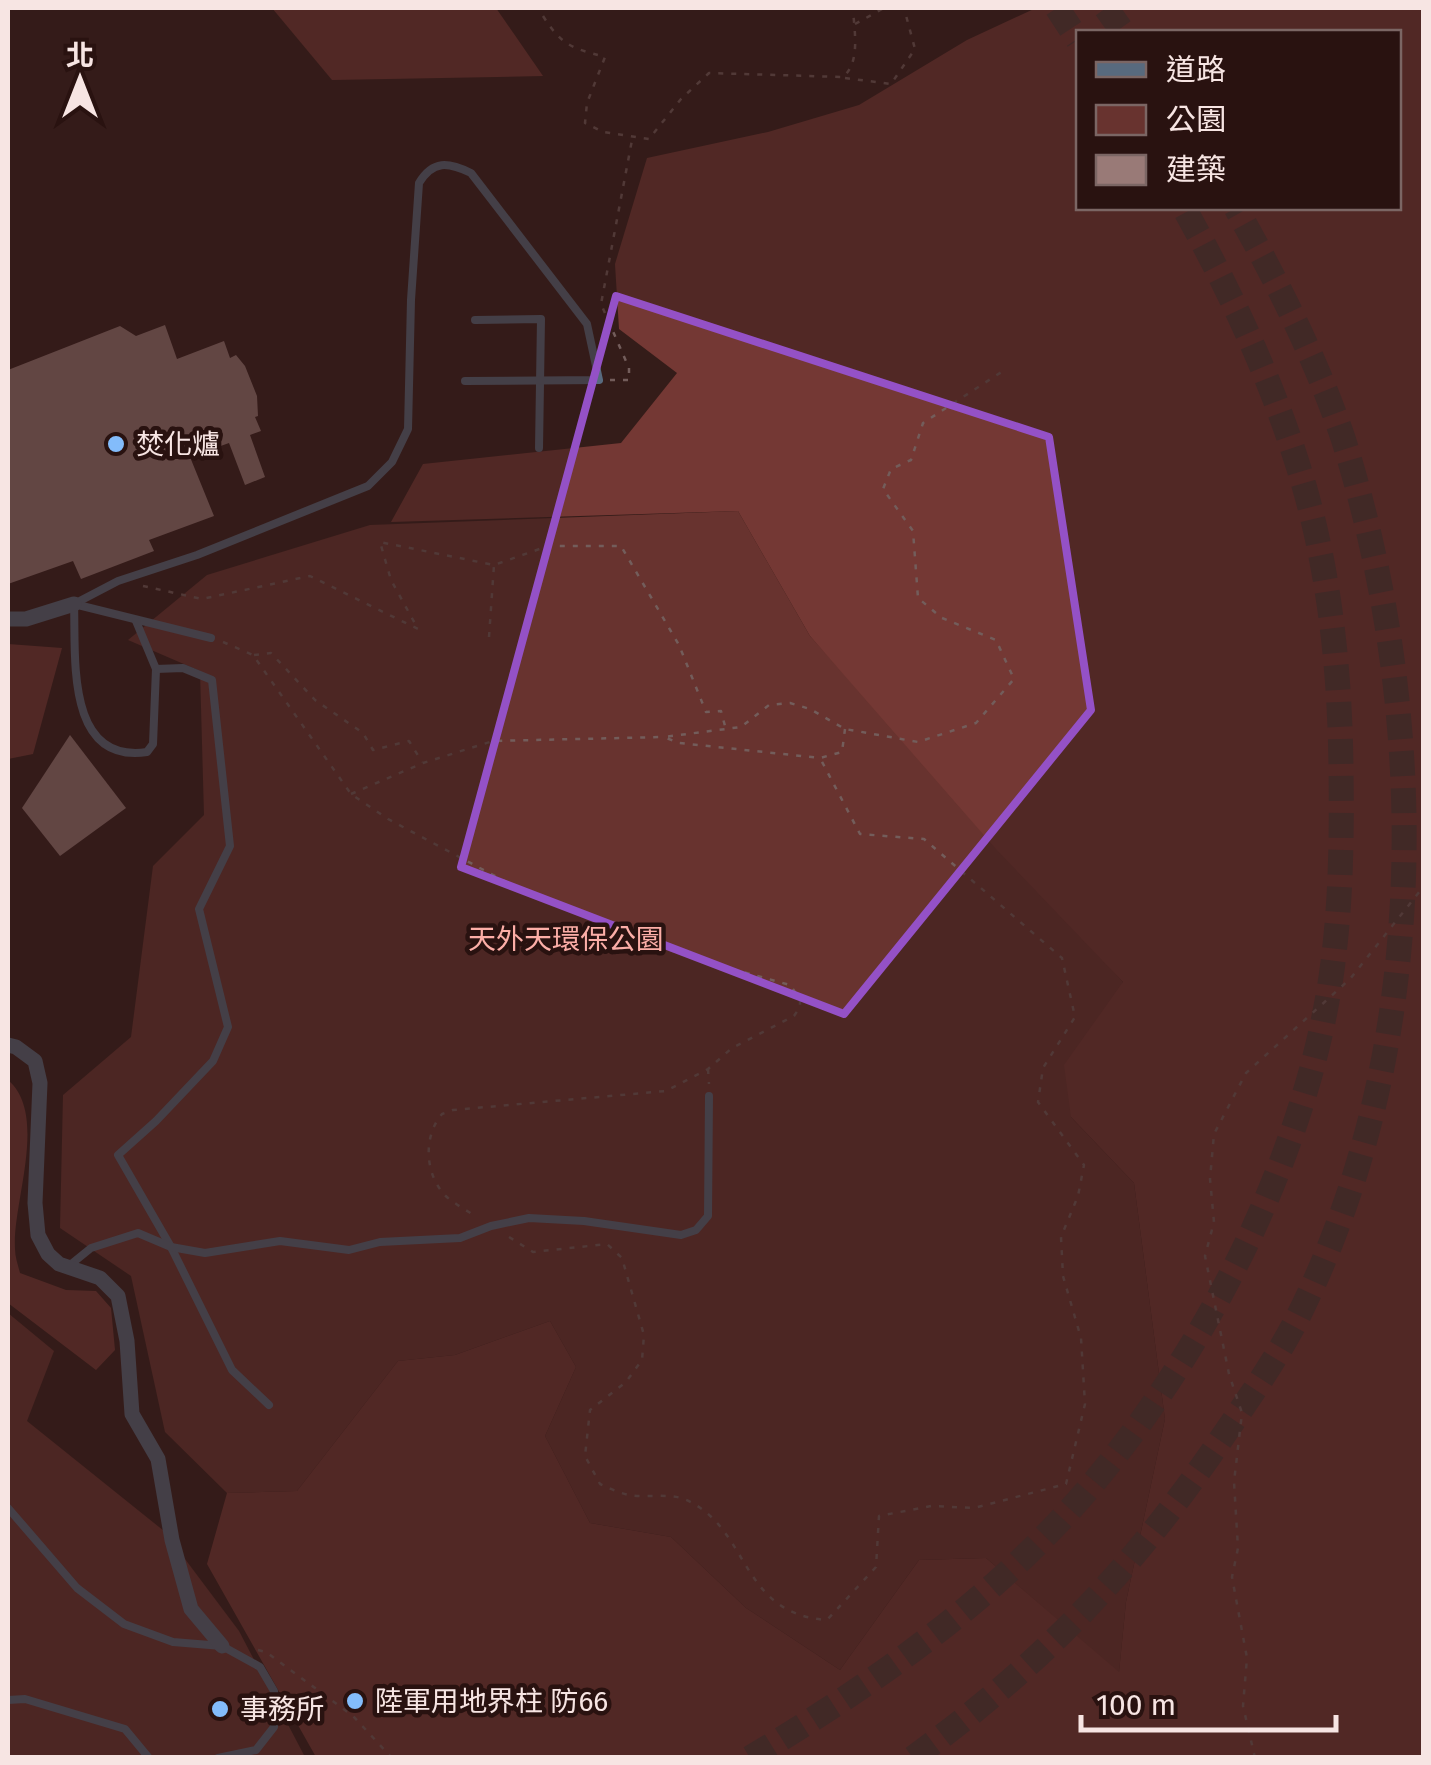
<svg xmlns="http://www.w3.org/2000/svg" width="1431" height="1765" font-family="'Fira Sans','Noto Sans TC',sans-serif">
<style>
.green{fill:#68332f}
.forest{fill:#743834;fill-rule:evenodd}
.building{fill:#997a77}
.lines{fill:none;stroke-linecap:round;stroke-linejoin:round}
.trunk-tunnel{stroke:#513a37;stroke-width:25;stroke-dasharray:25 12;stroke-linecap:butt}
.path{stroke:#735d5b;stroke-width:2.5;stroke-dasharray:5 8;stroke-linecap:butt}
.service{stroke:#586a7e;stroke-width:8}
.minor{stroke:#586a7e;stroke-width:15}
.marked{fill:none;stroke:#9451c6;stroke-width:8;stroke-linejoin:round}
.poi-dot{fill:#83bcfb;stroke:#291210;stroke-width:4}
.labels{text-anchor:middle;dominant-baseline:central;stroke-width:9;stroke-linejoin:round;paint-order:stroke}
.poi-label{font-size:28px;fill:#f7e5e3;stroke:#291210;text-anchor:start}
.park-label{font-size:28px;fill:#fcaea7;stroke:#291210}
</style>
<rect width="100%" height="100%" fill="#341c19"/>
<g class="green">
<polygon points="738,511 810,636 1123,982 1071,1117 1134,1183 1165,1419 1126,1602 1119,1673 986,1558 919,1560 840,1670 746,1608 671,1537 590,1523 545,1436 576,1367 550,1321 455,1355 398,1361 297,1491 227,1493 165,1432 131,1276 60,1228 63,1095 131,1037 153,866 204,815 200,671 128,640 207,575 370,525"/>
<polygon points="8,1313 54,1351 27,1421 164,1531 239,1631 305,1757 8,1757"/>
</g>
<g class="forest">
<polygon points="272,8 496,8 543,76 332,80"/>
<path d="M1036,8H1423V1757H316L207,1564L227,1493L297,1491L398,1361L455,1355L550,1321L576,1367L545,1436L590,1523L671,1537L746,1608L840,1670L919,1560L986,1558L1119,1672L1126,1602L1165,1419L1134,1183L1071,1117L1064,1065L1123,982L996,849L810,636L738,511L391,522L423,464L621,443L677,373L619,329L615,264L647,158L768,132L859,105L967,40ZM1078,32H1398V208H1078Z"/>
<polygon points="8,644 62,648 33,754 8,759"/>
<path d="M8,1080C49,1115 12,1203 15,1249C15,1257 18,1265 20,1273L66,1290L96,1291L111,1308L115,1350L96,1370L8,1303Z"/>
</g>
<g class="building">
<polygon points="165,325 177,359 224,341 230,358 236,355 245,366 257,396 258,416 255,417 261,431 250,435 265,477 245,485 229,443 190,457 214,516 149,540 154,551 81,579 73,561 8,584 8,370 120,326 136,336"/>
<polygon points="70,735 126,808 60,856 22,808"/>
</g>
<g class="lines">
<g class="trunk-tunnel">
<polyline points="1057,8 1078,40"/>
<polyline points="1106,8 1123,32"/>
<path d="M750,1758C875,1683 995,1599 1089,1488C1207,1349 1304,1158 1331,977C1341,908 1342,838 1341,769C1340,672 1330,575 1303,482C1275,387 1232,294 1184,208"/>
<path d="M913,1758C1040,1665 1128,1575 1217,1445C1245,1404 1274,1363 1297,1319C1431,1051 1431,721 1343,438C1316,359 1277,281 1236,208"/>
</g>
<g class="path">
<path d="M543,16C562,46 572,48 605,57L587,103L585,123L603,132L649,139L681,99L709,73L843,77C861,62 854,30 853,8"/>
<polyline points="855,24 884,8"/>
<polyline points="845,78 891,84 915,49 904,8"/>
<polyline points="610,380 629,380 629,368 601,304 632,140"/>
<polyline points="143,586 202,599 310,576 418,629 391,580 380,542 494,565 548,546 621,546 679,645 706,712 721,711 725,726"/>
<polyline points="489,637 494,565"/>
<path d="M223,642L253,655L351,794L388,819L523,891L631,937L696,959L790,985L800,999V1007L794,1016L732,1048L708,1069L666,1091L453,1110L442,1114C422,1137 425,1178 448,1198C457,1205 467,1211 477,1217"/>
<polyline points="254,655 271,653 315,700 363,733 373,750 409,741 422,762"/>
<polyline points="845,729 842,752 820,758 679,743 664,737 741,727 769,705 790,703 810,709 845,729 918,742 976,723 1014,679 996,640 942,618 918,598 913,531 883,489 891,469 911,460 923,423 1003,371"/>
<polyline points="351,794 423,763 493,741 663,737"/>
<polyline points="708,1069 709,1084"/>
<path d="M509,1237L533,1252L607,1244L622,1258L644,1335L642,1360L626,1382L590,1410L585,1456L600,1484C609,1488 619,1493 629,1495C646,1498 668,1493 684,1499C751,1527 738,1614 827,1620L876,1567L879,1516L931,1506L974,1508L1066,1484L1085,1404L1081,1338L1063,1276L1061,1237L1078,1196L1084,1165L1038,1102L1043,1068L1075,1017L1062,958L924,839L860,834L820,758"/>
<polyline points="258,1650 266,1652 353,1716 392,1758"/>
<polyline points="1255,1758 1243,1706 1247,1658 1232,1577 1238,1548 1234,1482 1242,1413 1229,1374 1205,1256 1214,1222 1210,1179 1214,1134 1246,1073 1350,979 1424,886"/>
</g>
<g class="service">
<polyline points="475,320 541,319 539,448"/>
<path d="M74,604L118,581L197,555L368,486L392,462L408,429L411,300L419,183C433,160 448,162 471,173L587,324L599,380L465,381"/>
<path d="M74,604C76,656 65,764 147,752L153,744L156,669"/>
<polyline points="74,604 211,638"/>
<polyline points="136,621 156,669 183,668 212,680 230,846 199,909 228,1027 213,1061 156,1121 118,1155 171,1247 232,1370 269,1405"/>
<polyline points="70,1265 91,1248 138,1233 171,1247 205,1253 280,1241 349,1250 380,1242 460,1238 491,1226 529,1218 584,1221 681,1235 696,1230 708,1216 709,1096"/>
<polyline points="8,1508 77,1588 124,1624 173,1642 222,1646 260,1667 274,1691 274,1727 256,1750 218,1758"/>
<polyline points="8,1700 25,1699 125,1729 149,1758"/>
</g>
<g class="minor">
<polyline points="8,619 26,619 74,604"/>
<polyline points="8,1045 16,1047 35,1061 40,1083 35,1203 38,1235 48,1254 59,1264 100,1278 118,1296 127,1341 132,1414 158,1459 172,1540 191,1609 222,1646"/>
</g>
</g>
<path d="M0 0H1431V1765H0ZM616,296L1049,437L1091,710L844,1014L461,867Z" fill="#341c19" fill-opacity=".55" fill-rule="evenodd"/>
<path class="marked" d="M616,296L1049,437L1091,710L844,1014L461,867Z"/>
<g class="poi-dot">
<circle cx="116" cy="444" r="10"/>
<circle cx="355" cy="1701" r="10"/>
<circle cx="220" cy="1709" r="10"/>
</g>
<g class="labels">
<g class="poi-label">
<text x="136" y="444">焚化爐</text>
<text x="375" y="1701">陸軍用地界柱 防66</text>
<text x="240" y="1709">事務所</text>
</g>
<g class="park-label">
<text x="566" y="939">天外天環保公園</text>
</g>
</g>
<rect width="1431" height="1765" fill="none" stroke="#f7e5e3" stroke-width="20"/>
<rect x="1076" y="30" width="325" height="180" fill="#291210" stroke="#7b6664" stroke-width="2.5"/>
<rect x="1096" y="62" width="50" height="15" fill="#586a7e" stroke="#7b6664" stroke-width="2.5"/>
<text x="1166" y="80" font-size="30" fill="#f7e5e3">道路</text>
<rect x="1096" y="105" width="50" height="30" fill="#68332f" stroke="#7b6664" stroke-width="2.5"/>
<text x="1166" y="130" font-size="30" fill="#f7e5e3">公園</text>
<rect x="1096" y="155" width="50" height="30" fill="#997a77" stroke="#7b6664" stroke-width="2.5"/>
<text x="1166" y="180" font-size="30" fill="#f7e5e3">建築</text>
<g transform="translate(80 80)" stroke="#291210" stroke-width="8" paint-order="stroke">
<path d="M0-8L18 38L0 25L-18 38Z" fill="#f7e5e3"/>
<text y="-15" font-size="28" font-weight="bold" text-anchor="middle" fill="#f7e5e3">北</text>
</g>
<path d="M1081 1715v15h255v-15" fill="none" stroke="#f7e5e3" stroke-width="5"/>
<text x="1096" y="1715" font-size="30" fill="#f7e5e3" stroke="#291210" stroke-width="8" paint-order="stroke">100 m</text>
</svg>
